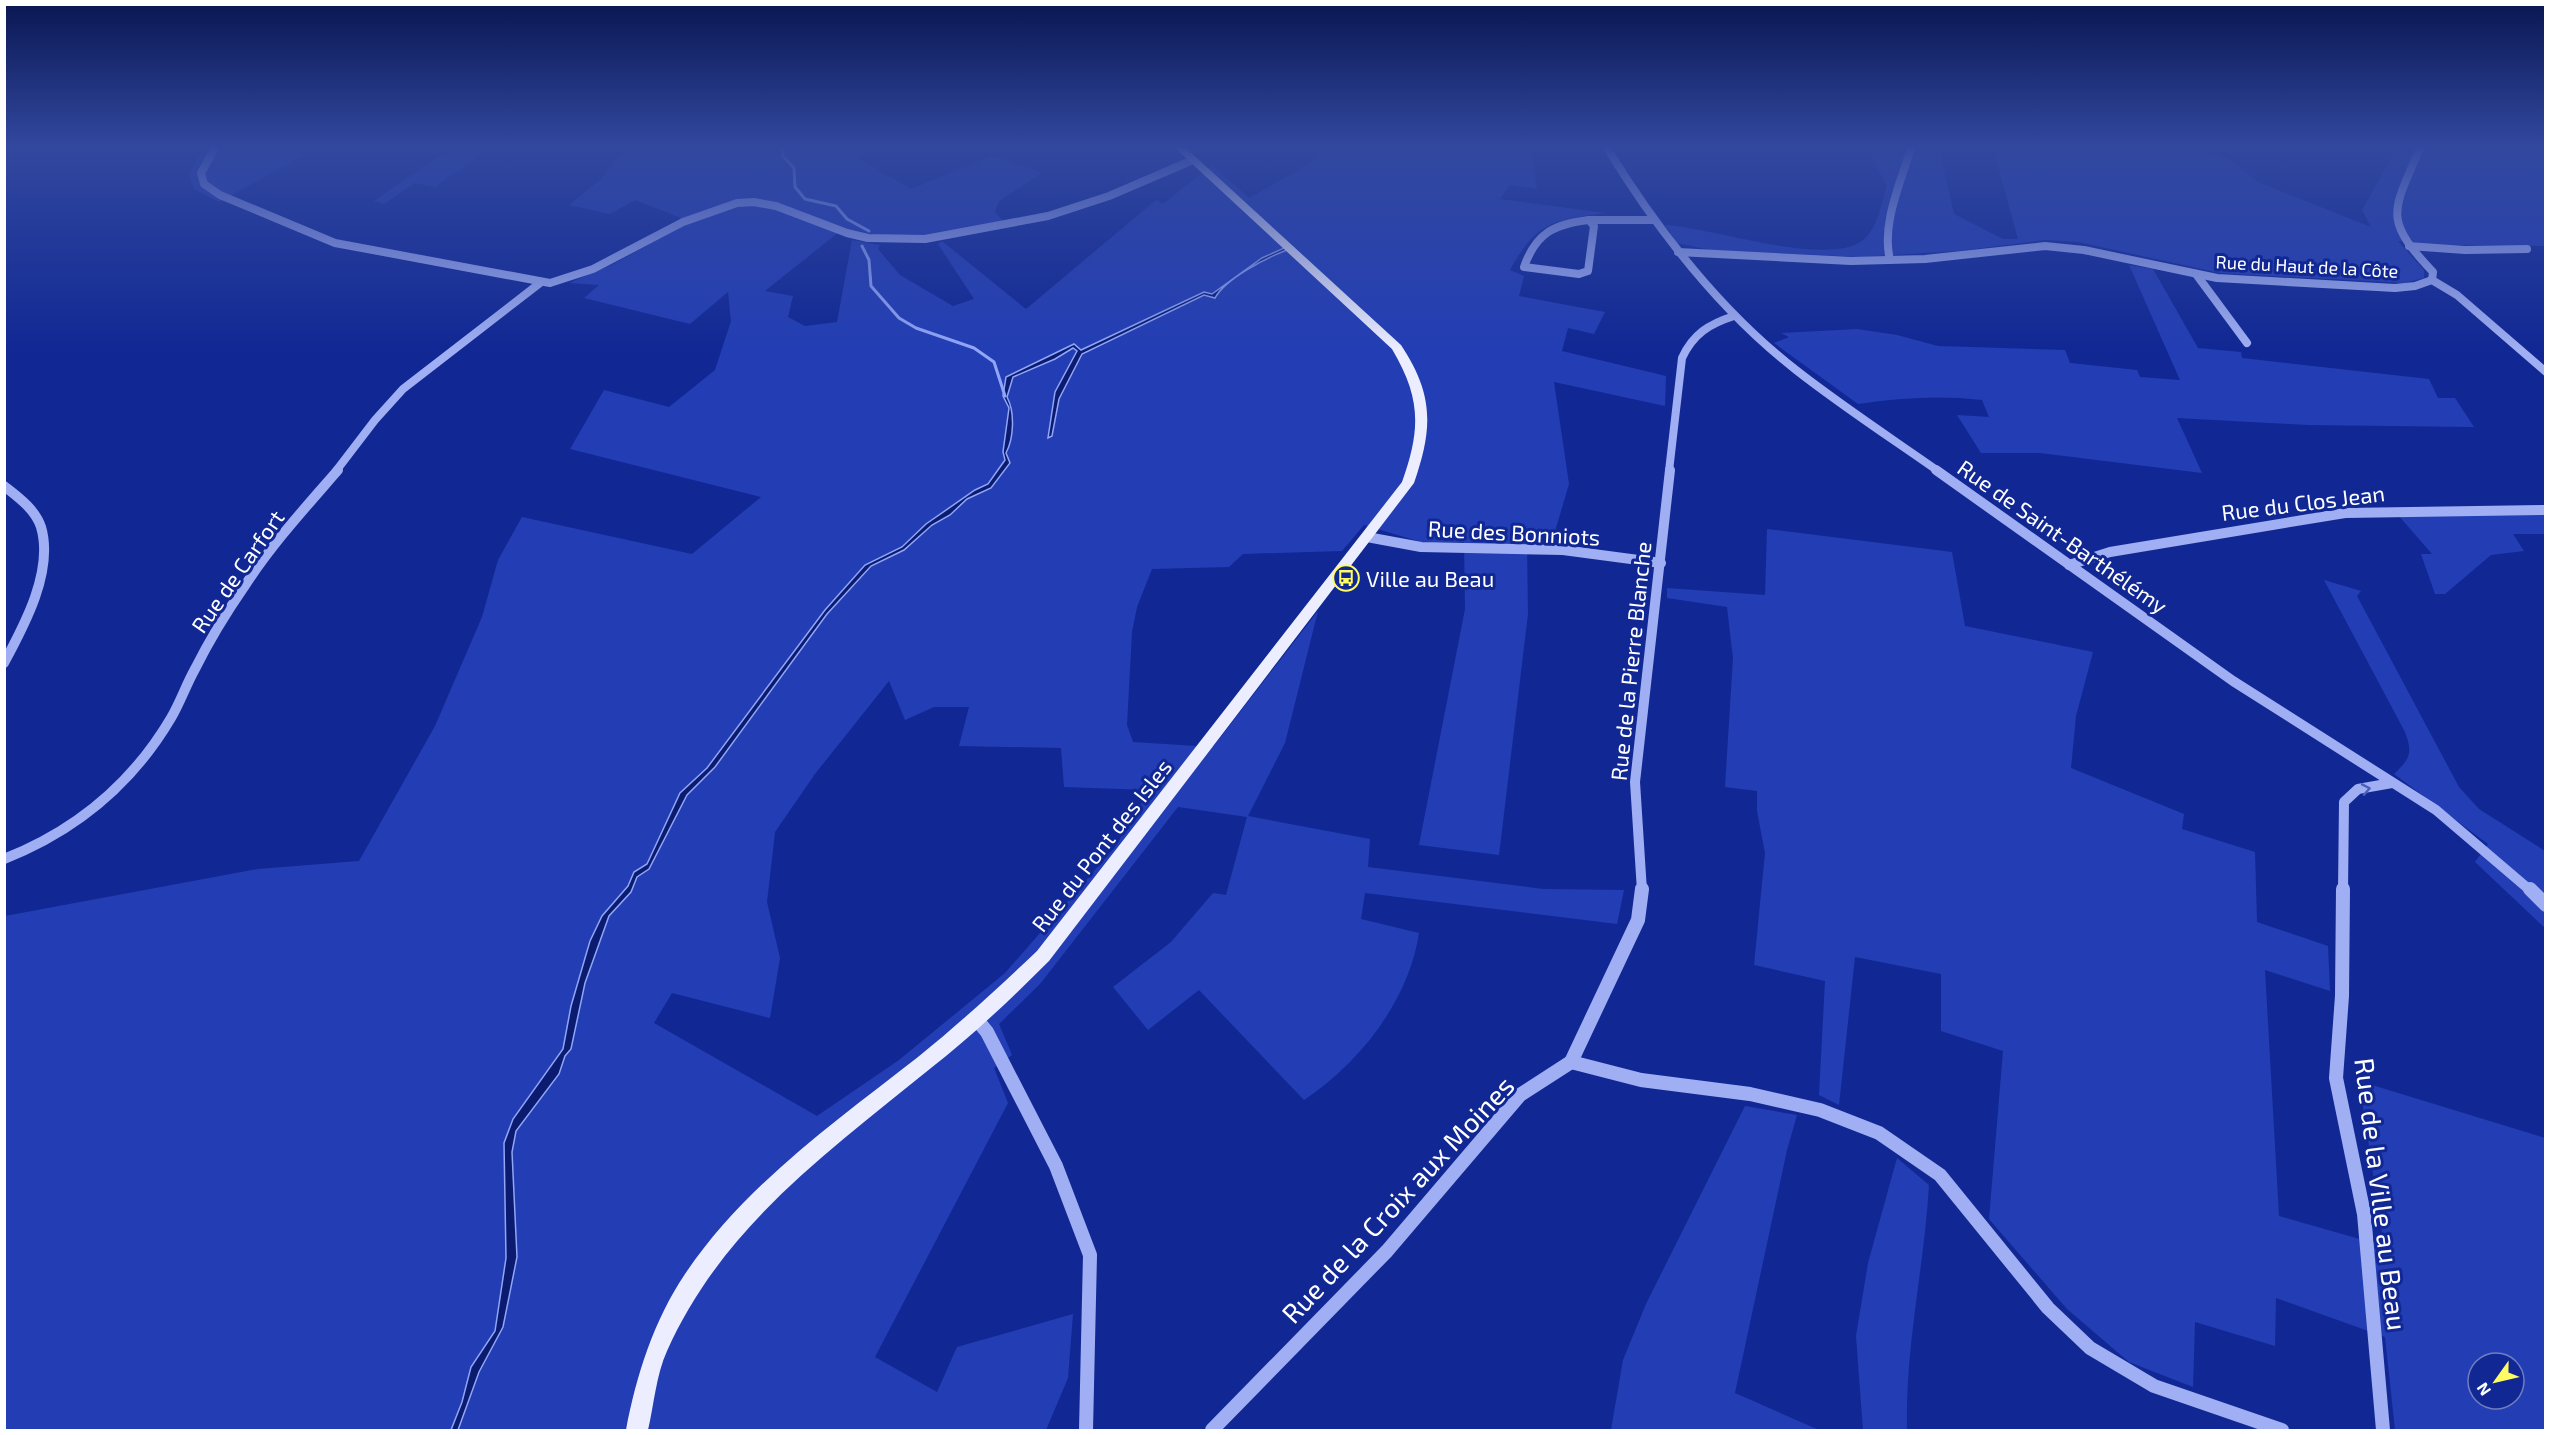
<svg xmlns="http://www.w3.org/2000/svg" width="2550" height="1435" font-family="'Exo 2',sans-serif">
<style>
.green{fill:#233eb4;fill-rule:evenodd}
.water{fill:#0a1b70;stroke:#91a6f6;stroke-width:1.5}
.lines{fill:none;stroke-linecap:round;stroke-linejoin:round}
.stream{stroke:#91a6f6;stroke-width:3}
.minor-far2{stroke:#a0aff3;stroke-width:8}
.minor-far1{stroke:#a0aff3;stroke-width:10}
.minor{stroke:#a0aff3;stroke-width:14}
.major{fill:#eceeff;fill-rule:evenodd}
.oneway{stroke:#4a5eba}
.labels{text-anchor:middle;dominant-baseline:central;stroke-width:6;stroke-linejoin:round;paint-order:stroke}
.far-street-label{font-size:18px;fill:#fff;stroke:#112894}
.street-label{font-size:22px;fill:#fff;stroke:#112894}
.poi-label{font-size:22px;fill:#fff;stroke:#112894;text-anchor:start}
.near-street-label{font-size:27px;fill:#fff;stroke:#112894}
</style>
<rect width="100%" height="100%" fill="#112894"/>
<g class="green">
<polygon points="203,148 296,148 310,152 219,202 194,189 189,175"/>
<polygon points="451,148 490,148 435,187 415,183 384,204 374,201"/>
<path d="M625,148H874L857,158L911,189L993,156L1042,173L999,201L995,212L1004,222C965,230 925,240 885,236C871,235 857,231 844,228L765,291L793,296L788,317L805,326L837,322L852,240L880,245L878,249L900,275L953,306L974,299L938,244L942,241L1026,309L1156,200L1163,204L1212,165L1249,198L1304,167L1325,150L1324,148H1530L1537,189L1510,185L1500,199L1606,213C1553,220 1537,221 1510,270L1524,276L1519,296L1605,312L1594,334L1568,328L1562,351L1666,376L1665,406L1554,382L1569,484L1551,545L1527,543L1528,614L1499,855L1419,845L1465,609L1464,542H1421L1364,525L1342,551L1243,554L1229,567L1152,569L1137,607L1132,632L1127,725L1133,742L1213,747L1318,611L1285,743L1248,816L1370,839L1368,867L1543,889L1624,890L1617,924L1365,893L1361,919L1419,933C1409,1000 1360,1063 1304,1100L1199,990L1148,1030L1113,987L1171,942L1213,893L1226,895L1247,817L1178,807L1040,984L999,1024L1012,1055L994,1068L1008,1103L875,1357L937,1392L957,1347L1073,1314L1068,1378L1046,1430H5V916L258,869L359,861L435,726L482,617L498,560L522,517L692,554L761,497L570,449L604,390L669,407L715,370L731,321L728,292L690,324L584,298L599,285L569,283L613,264L687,224L679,217L635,200L610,214L569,205L601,179ZM889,681L905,720L934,707H969L959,746L1061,748L1064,787L1149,790L1115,847L1005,973L899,1060L817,1116L654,1023L672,993L770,1018L780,958L767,902L775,832L815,774Z"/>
<path d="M1867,148H1939L1954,214L2003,239H2018L1993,148H2201L2232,161L2258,182L2371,227L2362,210L2397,148H2545V246L2455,245L2398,241L2424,270V278L2404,283L2220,273L2078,242L2046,240L1958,251L1861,257L1710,250L1677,243L1665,225C1709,227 1830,268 1863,240C1878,228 1881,204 1887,186Z"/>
<path d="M2129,265L2153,269L2198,348L2241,352L2242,358L2429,379L2438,398H2455L2474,427L2308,425L2177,418L2202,473L2040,453H1981L1957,415L1989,417L1982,400C1940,395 1899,398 1858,404L1774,343L1789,337L1781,333L1857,329L1897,335L1938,346L2065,350L2070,363L2137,370L2140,377L2180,380Z"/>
<polygon points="2545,514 2545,534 2513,534 2524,551 2491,555 2445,594 2435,594 2421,554 2432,554 2399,516"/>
<path d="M1767,529L1952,552L1965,626L2093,652L2076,716L2071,768L2184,814L2182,829L2255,852L2257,922L2328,946L2330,991L2265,970L2279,1216L2384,1246L2359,1081L2545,1138V1430H2395L2385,1337L2276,1298L2275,1346L2195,1322L2193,1387L2129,1362L2067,1309L1989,1219L2003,1051L1941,1031V974L1855,957L1839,1105L1819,1095L1825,981L1754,965L1765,853L1757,811V791L1725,787L1733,658L1727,607L1667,598V588L1765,595ZM2478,1363H2514V1399H2478Z"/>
<path d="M2324,580L2361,591L2357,596L2459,787L2479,809L2545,851V928L2475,862L2488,844L2394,774C2410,759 2413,753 2405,732Z"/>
<polygon points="1745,1106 1797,1115 1787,1150 1735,1393 1819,1430 1611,1430 1623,1360 1646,1304"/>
<path d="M1897,1158L1929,1185C1924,1269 1905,1346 1907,1430H1863L1856,1336L1868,1263Z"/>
</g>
<path class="water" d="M1284,248L1287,250C1266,258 1226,278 1215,298L1204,295L1082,354L1059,399L1052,436L1048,438L1055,392L1077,351L1073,348L1055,359L1013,377L1007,397C1015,412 1014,438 1006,453L1010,463L991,488L967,499L950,515L932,525L904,550L871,566L827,614L715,767L687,795L649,869L637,877L631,892L609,916L585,983L571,1049L565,1056L559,1074L516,1131L512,1152L517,1257L503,1327L479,1372L458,1430H451L462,1402L471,1367L495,1331L506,1258L504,1143L513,1119L563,1049L571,1006L590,941L602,916L628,886L634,872L647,864L680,793L707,768L825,610L865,565L902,547L926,524L975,490L988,484L1005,460L1003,452L1009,408L1003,396L1006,377L1074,344L1081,350L1204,292L1212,294L1262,258Z"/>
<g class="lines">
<g class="stream">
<polyline points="782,148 783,156 794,168 795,187 805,199 836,206 847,219 869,231"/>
<polyline points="862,246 869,260 871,286 899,318 916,328 974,348 994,362 1005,396"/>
</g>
<g class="minor-far2">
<polyline points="215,148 201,173 204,184 220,195 335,243 550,283 593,269 683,222 737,203 754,202 776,206 847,233 868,238 925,239 1048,216 1109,196 1193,160"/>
<path d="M1607,148C1658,231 1719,310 1796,370C1842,406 1891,438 1938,471"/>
<path d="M2420,148C2393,212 2382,218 2433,272L2432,280"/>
<path d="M1589,220L1594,226L1588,271L1579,274L1524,267C1536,233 1554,224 1589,220Z"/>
<polyline points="1589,220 1652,220"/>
<polyline points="2409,246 2465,250 2527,249"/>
<polyline points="1678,252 1851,261 1925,259 2045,246 2084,250 2217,278 2395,288 2415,286 2432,280"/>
<path d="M1890,260C1881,224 1901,182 1911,148"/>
<polyline points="2196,274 2247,343"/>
<polyline points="2432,280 2457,295 2546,372"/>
<polyline points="336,471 375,420 403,389 540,283"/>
<path d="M1669,471L1682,358C1693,334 1709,324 1734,316"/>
</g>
<g class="minor-far1">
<polyline points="1936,470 2233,681 2436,810 2531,891"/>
<path d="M4,486C18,497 35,509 41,527C54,571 24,626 4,663"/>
<polyline points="1367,537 1421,547 1563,550 1661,563"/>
<polyline points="2069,565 2110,552 2345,513 2546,510"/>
<path d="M4,859C75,831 132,784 171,718C180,703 186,685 195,669C209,641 226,613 244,587C271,545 305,508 338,470"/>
<polyline points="1642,891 1635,782 1670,470"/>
<polyline points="2343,891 2344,802 2358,789 2392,783"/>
</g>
<g class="minor">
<polyline points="2343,889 2342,996 2336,1078 2364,1214 2383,1430"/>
<polyline points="2530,889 2546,905"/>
<polyline points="978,1021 987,1032 1056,1166 1090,1255 1086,1430"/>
<polyline points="1571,1062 1638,920 1642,889"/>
<polyline points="1212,1430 1387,1251 1520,1095 1571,1062 1641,1080 1750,1094 1820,1110 1879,1133 1940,1175 2048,1308 2090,1348 2154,1386 2282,1430"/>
</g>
<path class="major" d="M1175,148H1186L1401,345C1434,395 1433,428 1414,483L1049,961C1011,999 973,1035 931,1068C828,1152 723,1226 667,1351C656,1375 654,1405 648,1430H626C636,1376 654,1320 685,1274C745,1185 835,1122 918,1057C960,1023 998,988 1037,951L1402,482C1421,429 1421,398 1392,349Z"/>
</g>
<defs><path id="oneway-chevron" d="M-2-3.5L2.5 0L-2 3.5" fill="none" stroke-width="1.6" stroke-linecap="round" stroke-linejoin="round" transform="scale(1.5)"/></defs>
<use class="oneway" href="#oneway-chevron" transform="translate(2366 789) rotate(-11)"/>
<linearGradient id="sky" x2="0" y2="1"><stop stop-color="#091651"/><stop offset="0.42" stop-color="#32489f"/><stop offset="1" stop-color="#32489f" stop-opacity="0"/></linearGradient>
<rect width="2550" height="349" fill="url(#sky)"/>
<defs>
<g id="bus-ring" transform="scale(1.35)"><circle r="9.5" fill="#112894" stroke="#fffb62" stroke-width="1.5"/><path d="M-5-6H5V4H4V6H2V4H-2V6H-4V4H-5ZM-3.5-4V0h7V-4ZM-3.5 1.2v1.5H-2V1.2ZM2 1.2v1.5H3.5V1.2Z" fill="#fffb62"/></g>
</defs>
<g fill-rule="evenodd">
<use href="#bus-ring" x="1346" y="578"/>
</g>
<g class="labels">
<g class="far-street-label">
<text transform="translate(2307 266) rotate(3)">Rue du Haut de la Côte</text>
</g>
<g class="street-label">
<text transform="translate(2303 502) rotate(-7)">Rue du Clos Jean</text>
<text transform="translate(1514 532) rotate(3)">Rue des Bonniots</text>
<text transform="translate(2063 536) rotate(35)">Rue de Saint-Barthélémy</text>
<text transform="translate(237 571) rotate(-55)">Rue de Carfort</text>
<text transform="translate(1630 661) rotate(-84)">Rue de la Pierre Blanche</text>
<text transform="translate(1101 845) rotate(-52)">Rue du Pont des Isles</text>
</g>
<g class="poi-label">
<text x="1366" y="578">Ville au Beau</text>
</g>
<g class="near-street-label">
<text transform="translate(2382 1194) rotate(83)">Rue de la Ville au Beau</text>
<text transform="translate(1397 1199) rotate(-47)">Rue de la Croix aux Moines</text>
</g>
</g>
<rect width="2550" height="1435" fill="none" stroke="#ffffff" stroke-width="12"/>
<g transform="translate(2496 1381) rotate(236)"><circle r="28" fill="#112894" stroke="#707ebf" stroke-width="1.5"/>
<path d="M0-4.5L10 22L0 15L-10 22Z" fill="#fffb62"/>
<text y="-9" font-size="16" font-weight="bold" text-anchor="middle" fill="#ffffff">N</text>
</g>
</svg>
